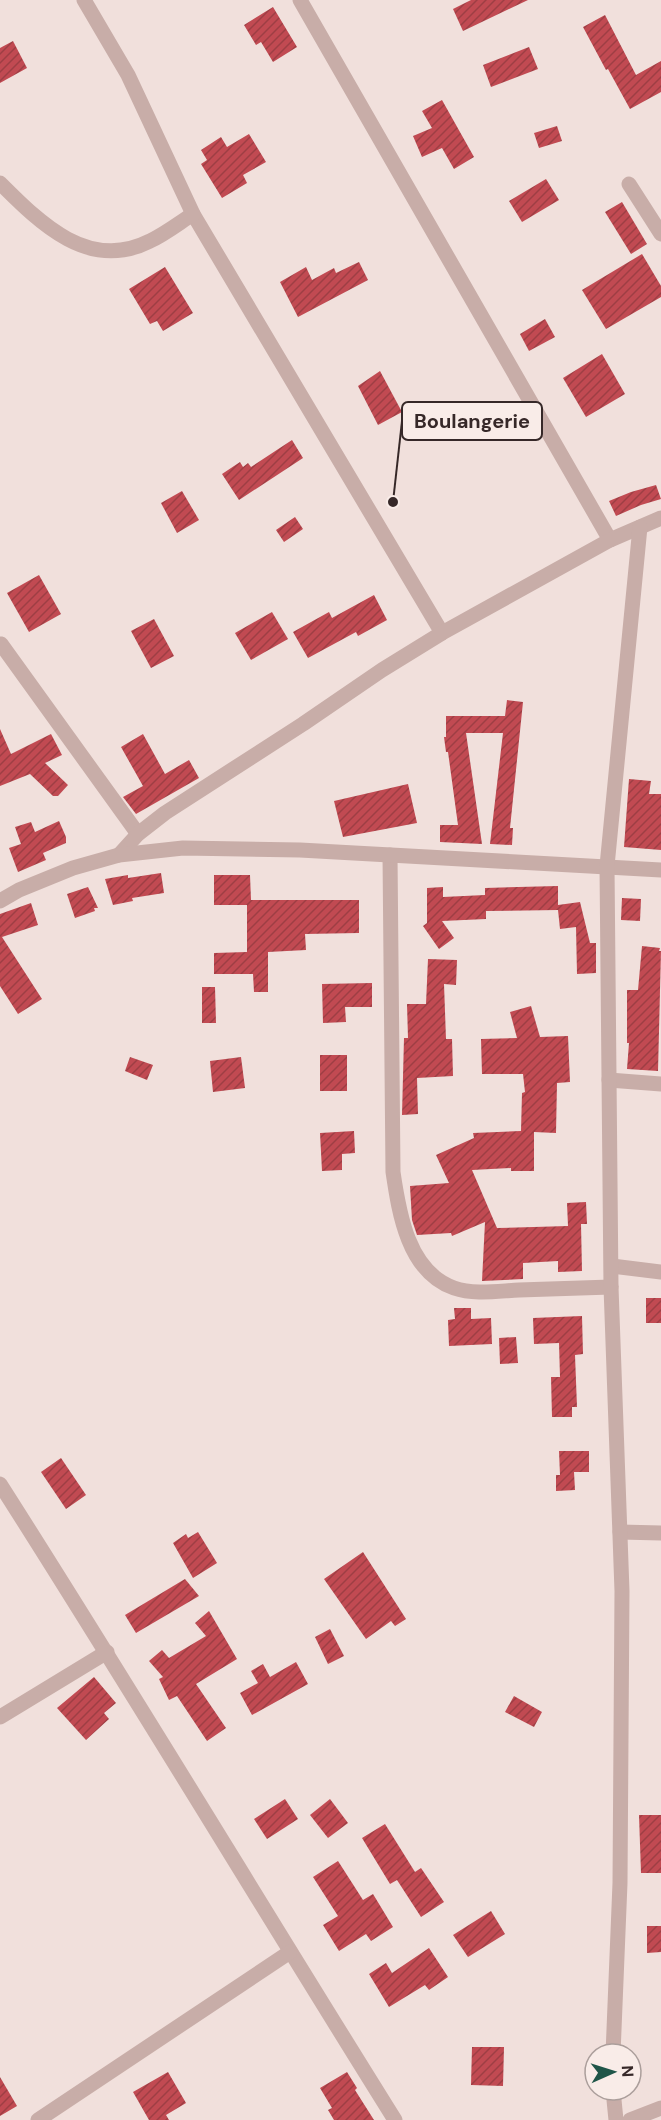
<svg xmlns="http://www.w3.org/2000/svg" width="661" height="2120" font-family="'DM Sans',sans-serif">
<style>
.building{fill:url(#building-hatch)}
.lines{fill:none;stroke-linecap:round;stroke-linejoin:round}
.minor{stroke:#c8ada8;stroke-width:15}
.leader{fill:none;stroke:#362828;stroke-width:2}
.callout-dot{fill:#362828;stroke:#f9ece8;stroke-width:2}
.callout{fill:#f9ece8;stroke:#362828;stroke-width:2}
.callout-label{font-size:20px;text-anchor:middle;font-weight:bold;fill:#362828}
</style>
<defs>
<pattern id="building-hatch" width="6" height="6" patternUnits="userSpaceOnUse" patternTransform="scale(1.5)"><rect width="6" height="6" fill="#c14a52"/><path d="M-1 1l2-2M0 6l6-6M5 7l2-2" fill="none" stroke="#9e3e44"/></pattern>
</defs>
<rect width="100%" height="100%" fill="#f1e0dc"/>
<g class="building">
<polygon points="471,0 528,0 463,31 453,9"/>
<polygon points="273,7 297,47 273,62 261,42 256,45 244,25"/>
<polygon points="605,15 636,75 661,61 661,92 630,109 608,69 606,70 583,27"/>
<polygon points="13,41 27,68 0,83 0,48"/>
<polygon points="529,47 538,69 491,87 483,65"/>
<polygon points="442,100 474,157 454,169 442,148 422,157 413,136 432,128 422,111"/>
<polygon points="557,126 562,141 539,148 534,133"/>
<polygon points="249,134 266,162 243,175 247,183 222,198 201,164 207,160 201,150 221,137 227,147"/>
<polygon points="546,179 559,200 522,222 509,201"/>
<polygon points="622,202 647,244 631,254 605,212"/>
<polygon points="642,254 661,286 661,297 606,329 582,290"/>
<polygon points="359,262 368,280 298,317 280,282 306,267 312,280 334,268 336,273"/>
<polygon points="165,267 193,313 163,331 157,321 150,324 129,289"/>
<polygon points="545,319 555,337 529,351 520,334"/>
<polygon points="602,354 625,394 586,417 563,378"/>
<polygon points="380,371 402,412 378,425 358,386"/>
<polygon points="292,440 303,458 239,500 222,474 240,462 243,467 248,463 251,467"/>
<polygon points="656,485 661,499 641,505 616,516 609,501 631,492"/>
<polygon points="182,491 199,520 177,533 161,503"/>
<polygon points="295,517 303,529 284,542 276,530"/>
<polygon points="39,575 61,614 29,632 7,593"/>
<polygon points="374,595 387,620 358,636 356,632 308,658 293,632 329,612 332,618"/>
<polygon points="272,612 288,639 251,660 235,633"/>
<polygon points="154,619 174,656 151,668 131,631"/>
<polygon points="507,700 523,702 510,828 513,828 512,845 490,844 503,733 466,733 482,844 440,842 440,825 458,825 448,752 446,752 444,737 446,737 446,716 505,716"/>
<polygon points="0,729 11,754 51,734 62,755 45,763 68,785 58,796 53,796 30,774 0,786"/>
<polygon points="143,734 165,774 189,760 199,778 136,814 123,797 143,786 121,747"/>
<polygon points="629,779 651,781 649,794 661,794 661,850 624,847"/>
<polygon points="408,784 417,823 343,837 334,801"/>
<polygon points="59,821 66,837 66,843 43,853 46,860 18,872 9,848 21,844 15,827 31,822 35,832"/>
<polygon points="161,873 164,893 132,898 133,901 113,905 105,879 128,875 128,878"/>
<polygon points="214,875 250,875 251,900 359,900 359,933 305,934 306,950 268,952 268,992 254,992 253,974 214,974 214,953 247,952 247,905 214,905"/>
<polygon points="558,886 558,905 580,902 590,943 596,943 596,973 577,974 576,927 560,929 558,910 486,911 486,919 442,921 454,938 439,949 423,926 427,923 427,888 443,887 443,897 485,895 485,888"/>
<polygon points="88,887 98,908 94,908 95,911 75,918 67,894"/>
<polygon points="622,898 641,899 640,921 621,920"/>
<polygon points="31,903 38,925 2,937 42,999 18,1014 0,986 0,914"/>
<polygon points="642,946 660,948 659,951 661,951 658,1071 627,1069 629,1043 627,1043 627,990 638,990"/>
<polygon points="428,959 457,960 456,985 444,984 446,1039 452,1039 453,1076 417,1078 418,1114 402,1115 404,1038 408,1038 407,1004 426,1004"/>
<polygon points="372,983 372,1007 345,1007 346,1022 323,1023 322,984"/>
<polygon points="202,987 215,987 216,1023 202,1023"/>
<polygon points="531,1006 540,1037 568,1036 570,1082 557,1083 556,1133 534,1132 534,1171 511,1171 511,1168 472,1170 497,1228 568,1226 567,1203 586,1202 587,1224 581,1224 582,1271 558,1272 558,1261 523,1263 523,1279 482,1281 485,1222 452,1236 451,1233 417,1235 412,1220 410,1186 449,1183 436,1155 474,1138 473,1133 521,1131 522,1093 525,1092 523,1074 482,1074 481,1039 517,1038 510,1012"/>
<rect x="320" y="1055" width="27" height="36"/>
<polygon points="130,1057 153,1065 147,1080 125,1071"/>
<polygon points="241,1057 245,1088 213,1092 210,1061"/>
<polygon points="354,1131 355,1153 342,1154 342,1170 322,1171 320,1133"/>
<rect x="646" y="1298" width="15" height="25"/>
<polygon points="454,1308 471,1308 471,1319 491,1318 492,1344 449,1346 448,1320 455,1319"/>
<polygon points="582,1316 583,1354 575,1355 577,1407 572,1407 572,1417 552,1417 551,1377 560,1377 559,1343 534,1344 533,1318"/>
<polygon points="516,1337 518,1363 500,1364 499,1338"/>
<polygon points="559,1451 589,1451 589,1472 574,1472 575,1490 556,1491 556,1475 560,1475"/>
<polygon points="61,1458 86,1495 66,1509 41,1472"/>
<polygon points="198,1532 217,1563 193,1578 173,1543 186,1534 188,1538"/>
<polygon points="363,1552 406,1619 395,1626 391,1621 366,1639 324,1579"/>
<polygon points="185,1579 199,1596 136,1633 125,1615"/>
<polygon points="209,1611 237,1659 196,1684 226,1728 207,1741 177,1696 169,1700 159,1679 163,1677 149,1661 162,1650 169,1658 206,1636 195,1623"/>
<polygon points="330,1629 344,1656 328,1664 315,1637"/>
<polygon points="296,1662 308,1684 252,1715 240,1693 258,1683 251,1671 263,1664 270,1677"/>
<polygon points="94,1677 116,1703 104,1713 109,1719 86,1740 57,1708"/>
<polygon points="514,1696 542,1712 534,1727 505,1712"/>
<polygon points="285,1799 298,1819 267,1839 254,1819"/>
<polygon points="330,1799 348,1823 328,1838 310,1815"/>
<polygon points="639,1815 661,1815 661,1873 641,1873"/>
<polygon points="385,1824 415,1872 421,1868 444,1902 421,1917 397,1880 390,1884 362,1838"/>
<polygon points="338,1861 363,1900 373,1894 393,1927 371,1941 366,1934 339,1951 323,1925 338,1916 313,1877"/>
<polygon points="491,1911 505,1934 468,1957 453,1935"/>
<polygon points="647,1926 661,1926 661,1952 647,1953"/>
<polygon points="429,1948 448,1977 429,1990 425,1985 389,2007 369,1974 386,1963 392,1973"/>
<polygon points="472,2047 504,2047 503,2086 471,2085"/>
<polygon points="168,2072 186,2103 166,2115 169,2120 149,2120 133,2092"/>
<polygon points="347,2072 357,2088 355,2090 374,2120 334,2120 328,2110 332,2108 320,2088"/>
<polygon points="0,2077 17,2106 0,2116"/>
</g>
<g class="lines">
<g class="minor">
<polyline points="84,0 128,75 193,214 442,633"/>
<polyline points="300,0 610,540"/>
<path d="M0,183C41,224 89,272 150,241C165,234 179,223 193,214"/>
<polyline points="629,184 661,234"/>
<polyline points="1,644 138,834"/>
<polyline points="119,855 138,834 165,813 303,724 382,670 442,633 610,540 661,518"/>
<path d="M390,855L393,1172C399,1213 408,1272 454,1288C474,1295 498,1291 519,1290C550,1289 580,1288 611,1287"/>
<polyline points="0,901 19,890 73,868 119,855 183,848 300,850 661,870"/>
<polyline points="609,1080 661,1084"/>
<polyline points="612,1266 661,1272"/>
<path d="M0,1484C134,1694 263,1909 395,2120"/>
<polyline points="620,1532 661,1533"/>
<polyline points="0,1717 107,1652"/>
<polyline points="613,2054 620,1883 622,1591 611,1287 607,866 640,527"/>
<polyline points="613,2090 616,2120"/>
<polyline points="38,2120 290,1952"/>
<polyline points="630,2120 661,2108"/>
</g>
</g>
<path class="leader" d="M393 502L402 421"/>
<circle class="callout-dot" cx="393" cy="502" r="6"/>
<rect class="callout" x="402" y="402" width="140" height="38" rx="6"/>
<g class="callout-label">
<text x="472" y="428">Boulangerie</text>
</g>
<g transform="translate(613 2072) rotate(87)"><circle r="28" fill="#f9ece8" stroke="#ab9e9b" stroke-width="1.5"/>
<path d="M0-4.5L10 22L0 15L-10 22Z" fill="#1f5548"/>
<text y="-9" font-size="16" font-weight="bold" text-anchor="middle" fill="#362828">N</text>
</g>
</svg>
